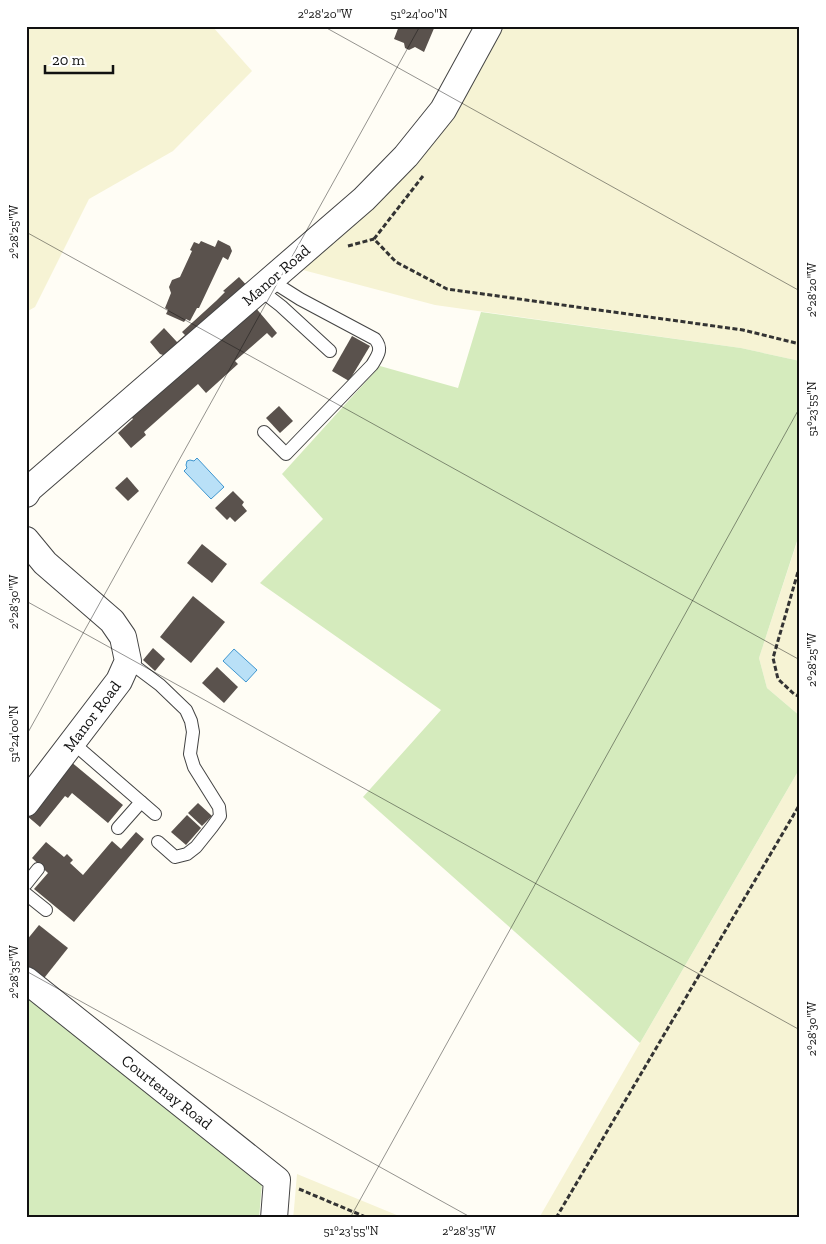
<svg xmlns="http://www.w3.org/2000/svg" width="826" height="1244" font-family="'Zilla Slab',serif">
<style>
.farmland{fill:#f6f3d4}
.green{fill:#d5ebbd}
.water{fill:#b9e0f7;stroke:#3f96cf}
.building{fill:#5a524d}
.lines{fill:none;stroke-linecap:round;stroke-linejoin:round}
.lane-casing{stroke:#444;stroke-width:14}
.street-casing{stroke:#444;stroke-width:28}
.path{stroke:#333;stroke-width:3;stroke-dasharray:5 2.5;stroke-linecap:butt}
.lane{stroke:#fff;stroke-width:12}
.street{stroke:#fff;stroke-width:26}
.ticks{fill:none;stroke:#111;stroke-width:1;stroke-opacity:0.45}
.labels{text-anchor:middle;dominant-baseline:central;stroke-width:5;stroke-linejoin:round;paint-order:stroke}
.street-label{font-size:16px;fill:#111;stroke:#fff}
.neatline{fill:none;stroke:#111;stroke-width:2}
.ticks-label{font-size:12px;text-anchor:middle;fill:#111}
</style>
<rect width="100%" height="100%" fill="#fffdf5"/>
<g class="farmland">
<polygon points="26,26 212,26 252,71 173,151 89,199 35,307 26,312"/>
<polygon points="502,26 800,26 800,361 741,348 435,305 303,270 315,258"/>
<polygon points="800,533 800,716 767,688 759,658"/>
<polygon points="800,768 800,1218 539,1218 640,1043"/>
<polygon points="297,1174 404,1218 293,1218 294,1209"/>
</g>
<g class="green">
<polygon points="481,312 741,348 800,361 800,532 759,658 767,688 800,716 800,768 640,1043 363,797 441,710 260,583 323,519 282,474 380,366 458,388"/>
<polygon points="26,994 262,1184 259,1218 26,1218"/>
</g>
<g class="water">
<polygon points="197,458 224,487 211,499 184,471 187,468 186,465 187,461 190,460 194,461"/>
<polygon points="234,649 257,670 246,682 223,661"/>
</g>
<g class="building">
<polygon points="399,26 435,26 424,52 415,47 409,50 405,48 404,43 394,39"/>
<polygon points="218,240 230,246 232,251 228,260 223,257 199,308 197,308 190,321 186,319 184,322 166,314 168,310 165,308 171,293 169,287 172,280 180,277 192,251 190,250 194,242 199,244 201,241 215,247"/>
<polygon points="239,277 250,289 172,358 160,354 150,342 164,328 177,342 185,335 182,332 216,301 225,292 223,291"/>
<polygon points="255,307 277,333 272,338 267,333 235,361 238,364 206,393 198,384 144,432 146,435 131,448 118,433 133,419 130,416"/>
<polygon points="352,336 370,346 349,381 332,371"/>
<polygon points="279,406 293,421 280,433 266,418"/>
<polygon points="127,477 139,491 128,501 115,488"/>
<polygon points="233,491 244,502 242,505 247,511 235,522 230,517 227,520 215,508"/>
<polygon points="202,544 227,564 212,583 187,563"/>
<polygon points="193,596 225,622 191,663 160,637"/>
<polygon points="153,648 165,659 155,671 143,660"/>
<polygon points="217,667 238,687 224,703 202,683"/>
<polygon points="70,761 123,805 108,823 72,793 68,798 65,796 40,827 26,815"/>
<polygon points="198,803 212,816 202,826 188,813"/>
<polygon points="187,815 201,828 186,845 171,832"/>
<polygon points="136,832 144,839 74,922 34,889 48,873 32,858 46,842 64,857 67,854 73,860 70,863 83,875 112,841 121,849"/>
<polygon points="39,925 68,948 41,982 26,970 26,941"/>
</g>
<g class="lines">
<g class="lane-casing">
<g id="lane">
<polyline points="259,289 281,306 330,351"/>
<path d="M264 432 286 454 372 365C378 355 383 349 375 339L300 299 270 280"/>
<polyline points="128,661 160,685 186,710 191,721 193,732 190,754 194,767 219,807 220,816 212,827 196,847 187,854 175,857 158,842"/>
<polyline points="73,743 155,814"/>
<polyline points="118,828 141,802"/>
<polyline points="26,884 38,869"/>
<polyline points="26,894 46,910"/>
</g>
</g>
<g class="street-casing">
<g id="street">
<polyline points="26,494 29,489 364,199 406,156 443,110 489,26"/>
<polyline points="26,540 45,563 112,621 123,637 128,661 119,681 26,803"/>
<polyline points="26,980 277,1180 274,1218"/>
</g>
</g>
<g class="path">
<polyline points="423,176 374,239 396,262 447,289 743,330 800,344"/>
<polyline points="348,246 374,239"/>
<polyline points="800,565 773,658 778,679 794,694 800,697"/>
<polyline points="299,1189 368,1218"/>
<polyline points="556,1218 800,804"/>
</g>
<use href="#lane" class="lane"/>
<use href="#street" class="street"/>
</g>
<path class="ticks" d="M323 26 800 291M26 232 800 660M26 601 800 1030M26 736 420 26M26 971 472 1218M350 1218 800 407"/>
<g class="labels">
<g class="street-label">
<text transform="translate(276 275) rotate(-41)">Manor Road</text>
<text transform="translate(92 716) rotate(-53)">Manor Road</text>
<text transform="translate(167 1092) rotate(38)">Courtenay Road</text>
</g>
</g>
<rect width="826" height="1244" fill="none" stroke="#ffffff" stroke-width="55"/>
<path d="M45 65v8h68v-8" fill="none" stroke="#111111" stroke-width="2.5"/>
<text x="52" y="65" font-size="15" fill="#111111" stroke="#ffffff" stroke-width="4" paint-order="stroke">20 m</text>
<rect x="28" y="28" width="770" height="1188" class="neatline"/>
<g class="ticks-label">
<text x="325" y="18">2°28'20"W</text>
<text x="419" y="18">51°24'00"N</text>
<text transform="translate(14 232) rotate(-90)" y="4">2°28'25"W</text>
<text transform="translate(812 290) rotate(-90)" y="4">2°28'20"W</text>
<text transform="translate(812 409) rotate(-90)" y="4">51°23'55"N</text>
<text transform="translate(14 602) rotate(-90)" y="4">2°28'30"W</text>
<text transform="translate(812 660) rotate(-90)" y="4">2°28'25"W</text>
<text transform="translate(14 734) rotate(-90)" y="4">51°24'00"N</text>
<text transform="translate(14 972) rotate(-90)" y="4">2°28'35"W</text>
<text transform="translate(812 1029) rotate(-90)" y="4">2°28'30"W</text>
<text x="351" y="1235">51°23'55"N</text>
<text x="469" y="1235">2°28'35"W</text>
</g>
</svg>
